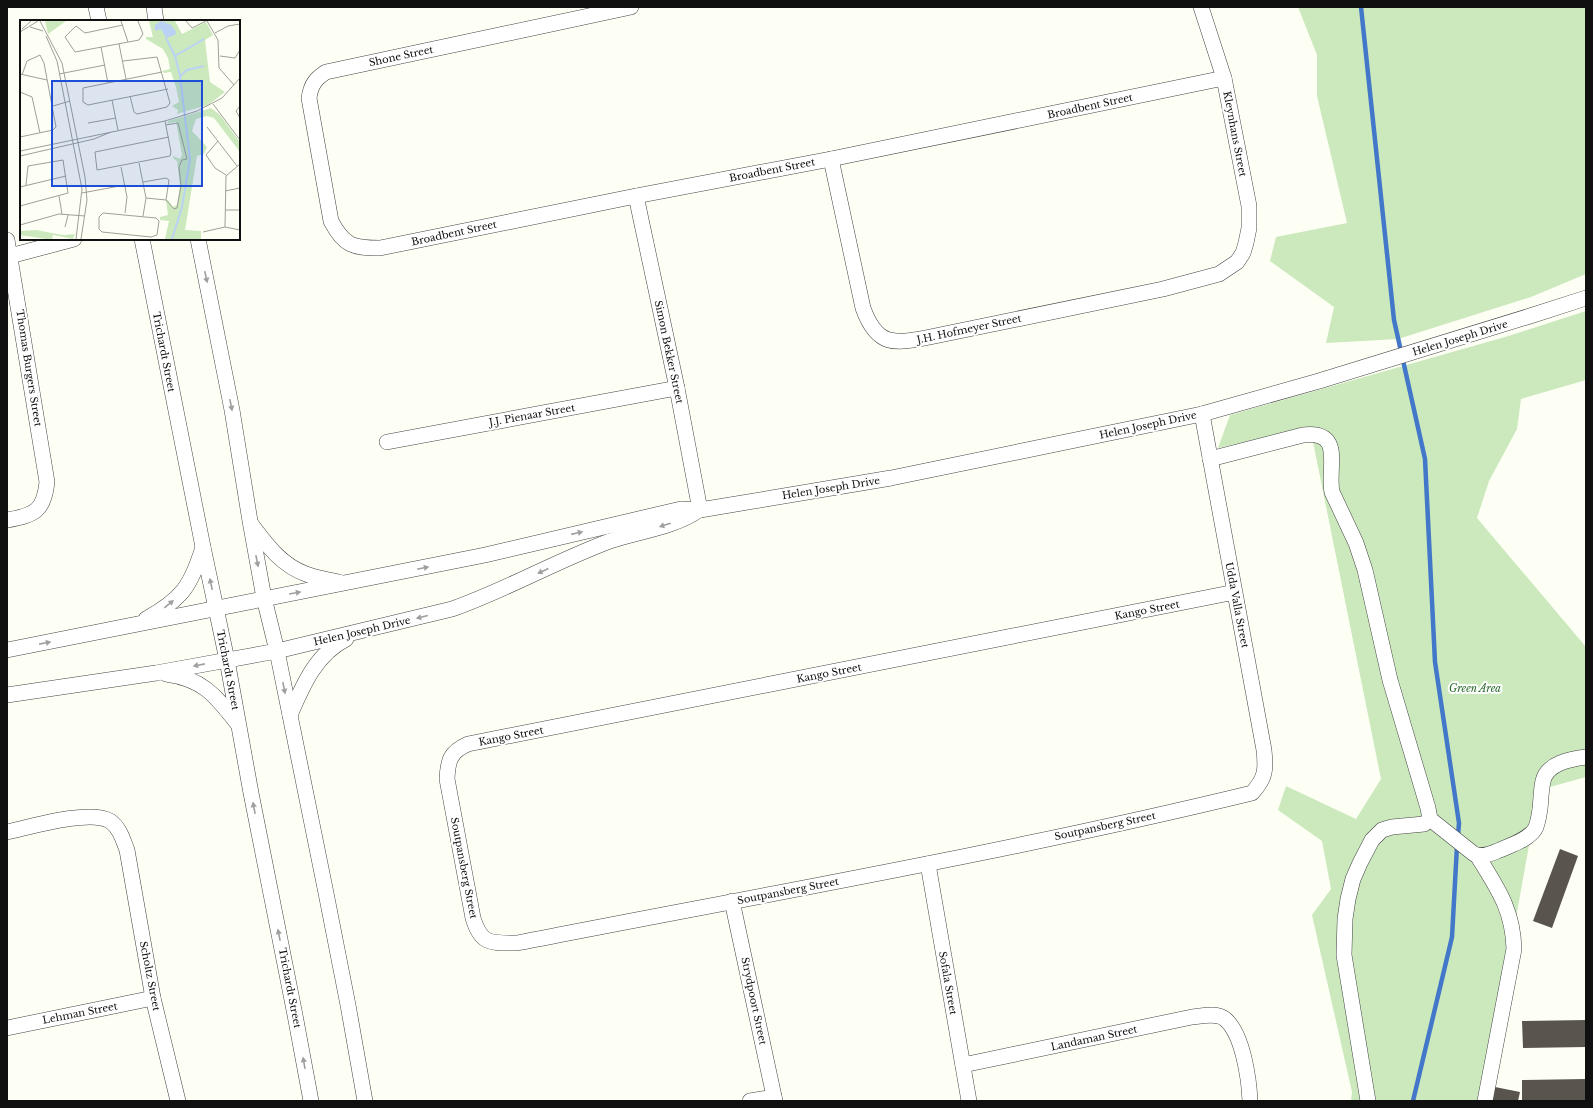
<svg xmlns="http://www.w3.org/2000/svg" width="1593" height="1108" font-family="'Libre Baskerville',serif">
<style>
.green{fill:#cbe9bd}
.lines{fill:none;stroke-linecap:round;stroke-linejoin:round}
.stream{stroke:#4377c9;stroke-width:4.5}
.building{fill:#59544d}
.minor-casing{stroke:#434343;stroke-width:16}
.minor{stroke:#fff;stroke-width:15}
.oneway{fill:#9f9f9f}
.labels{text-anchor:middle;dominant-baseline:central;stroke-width:4;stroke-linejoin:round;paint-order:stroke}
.street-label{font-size:10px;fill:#101010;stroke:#fff}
.park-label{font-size:10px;font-style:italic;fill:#216722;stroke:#fff}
.inset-river{fill:none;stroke:#bad2f4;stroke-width:2}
.inset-road{fill:none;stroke:#9f9f99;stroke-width:1}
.view{fill:#1d4ed8;fill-opacity:0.15;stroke:#1d4ed8;stroke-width:2}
.inset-edge{fill:none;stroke:#101010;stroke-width:2}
</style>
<rect width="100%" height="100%" fill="#fefff4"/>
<g class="green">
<polygon points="1298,7 1586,7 1586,274 1531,297 1398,339 1326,343 1334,307 1270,261 1276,237 1347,223 1317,96 1317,55"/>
<polygon points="1586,311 1586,380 1521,399 1517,429 1489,481 1477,518 1586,647 1586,777 1539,790 1483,1101 1351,1101 1352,1092 1312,915 1331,889 1322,841 1278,810 1286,786 1356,819 1381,779 1310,427 1218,448 1230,415 1505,337"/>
</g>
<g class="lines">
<g class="stream">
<polyline points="1361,7 1394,320 1425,459 1435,662 1459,823 1458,836"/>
<polyline points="1413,1101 1452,937 1457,846"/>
</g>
</g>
<g class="building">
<polygon points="1560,849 1578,856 1552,928 1533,921"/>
<polygon points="1586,1020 1586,1047 1523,1048 1522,1021"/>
<polygon points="1586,1079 1586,1101 1522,1101 1522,1080"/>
<polygon points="1495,1087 1520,1092 1518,1101 1492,1101"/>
</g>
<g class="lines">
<g class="minor-casing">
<g id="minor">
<polyline points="96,7 99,21"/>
<polyline points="154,7 156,21"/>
<path d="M631 7 326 72C315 79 311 85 309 98L331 221C344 246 353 248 380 248L636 196 831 159 1224 78"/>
<path d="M831 159 863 308C877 347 894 344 930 337L1163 289 1219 274 1237 262 1243 253 1246 243 1249 228V206L1224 78 1201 7"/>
<polyline points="636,196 677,388 700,510"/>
<polyline points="142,239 203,547 227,660 251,793 295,1015 311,1101"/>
<polyline points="198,239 232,410 250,521 264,598 277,651 326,893 348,1005 365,1101"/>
<path d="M7 240 47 482C44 511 35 515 7 520"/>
<polyline points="10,256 74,239"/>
<path d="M1202 414 1264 750C1266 769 1266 778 1252 793 1009 852 762 895 517 943 491 943 481 945 473 918L447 779C448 760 450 752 468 744L1235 592"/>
<polyline points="387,442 677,388"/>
<path d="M1210 459 1303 435C1345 430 1327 468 1332 492L1356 543 1365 570 1390 680 1428 808 1430 819 1424 824 1392 827 1382 830 1372 840 1360 863 1353 879 1348 899 1345 919 1344 955 1368 1101"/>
<path d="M251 524C267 545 281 565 306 574 316 578 328 580 339 582"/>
<path d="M146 619C182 599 191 586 203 547"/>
<polyline points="7,650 485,555 681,509 700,510 891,478 1202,414 1319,381 1530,316 1586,298"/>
<path d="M166 674C203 679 215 695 237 723"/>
<path d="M7 695 156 673 277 651 452 609C506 590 556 561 610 541 639 531 673 528 699 510"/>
<path d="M290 715C303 685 316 654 346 639"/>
<path d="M1430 819 1474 854C1483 858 1492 853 1500 850 1511 845 1528 840 1535 829 1538 824 1539 815 1540 809 1541 800 1541 790 1543 781 1547 763 1571 759 1586 757"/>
<path d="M7 832C30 827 90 809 110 821 120 828 123 840 127 850L153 998 178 1101"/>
<path d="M1477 855C1497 888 1513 909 1514 949L1485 1101"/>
<polyline points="928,864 969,1101"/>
<polyline points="732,901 775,1101"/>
<polyline points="7,1028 153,998"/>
<path d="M963 1065 1192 1017C1202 1016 1217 1012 1225 1019 1243 1034 1249 1079 1250 1101"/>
<polyline points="750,1101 774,1097"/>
</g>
</g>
<use href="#minor" class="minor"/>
</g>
<defs><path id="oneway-solid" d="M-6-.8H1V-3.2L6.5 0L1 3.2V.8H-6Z"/></defs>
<g class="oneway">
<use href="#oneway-solid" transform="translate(206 277) rotate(78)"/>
<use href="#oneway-solid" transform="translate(231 405) rotate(79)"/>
<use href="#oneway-solid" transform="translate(665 525) rotate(163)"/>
<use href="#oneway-solid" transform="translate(577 533) rotate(-13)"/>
<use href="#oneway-solid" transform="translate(257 561) rotate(79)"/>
<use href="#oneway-solid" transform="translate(423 568) rotate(-12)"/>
<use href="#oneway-solid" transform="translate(543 571) rotate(155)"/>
<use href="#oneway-solid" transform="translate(211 584) rotate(-102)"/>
<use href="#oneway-solid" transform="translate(295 593) rotate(-10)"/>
<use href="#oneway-solid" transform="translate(169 604) rotate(-39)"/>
<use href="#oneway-solid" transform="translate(422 617) rotate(166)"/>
<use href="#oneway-solid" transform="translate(45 643) rotate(-11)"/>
<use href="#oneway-solid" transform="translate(199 665) rotate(169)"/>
<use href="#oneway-solid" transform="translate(284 688) rotate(79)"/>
<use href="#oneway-solid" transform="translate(254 808) rotate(-101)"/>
<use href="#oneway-solid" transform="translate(279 935) rotate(-101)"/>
<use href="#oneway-solid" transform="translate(304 1063) rotate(-100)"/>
</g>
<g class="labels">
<g class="street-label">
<text transform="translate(401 56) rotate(-12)">Shone Street</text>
<text transform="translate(1090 106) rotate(-12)">Broadbent Street</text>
<text transform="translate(1235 134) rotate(79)">Kleynhans Street</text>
<text transform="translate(772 170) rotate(-11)">Broadbent Street</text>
<text transform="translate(454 233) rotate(-12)">Broadbent Street</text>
<text transform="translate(969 329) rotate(-12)">J.H. Hofmeyer Street</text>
<text transform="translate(1460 338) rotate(-17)">Helen Joseph Drive</text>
<text transform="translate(164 352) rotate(79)">Trichardt Street</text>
<text transform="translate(669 352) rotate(78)">Simon Bekker Street</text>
<text transform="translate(29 368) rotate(81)">Thomas Burgers Street</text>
<text transform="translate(532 415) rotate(-10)">J.J. Pienaar Street</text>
<text transform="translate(1148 425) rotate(-12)">Helen Joseph Drive</text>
<text transform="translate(831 488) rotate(-9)">Helen Joseph Drive</text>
<text transform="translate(1237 605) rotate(79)">Udda Valla Street</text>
<text transform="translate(1147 610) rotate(-11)">Kango Street</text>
<text transform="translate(362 631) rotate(-13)">Helen Joseph Drive</text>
<text transform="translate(228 670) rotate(79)">Trichardt Street</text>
<text transform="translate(829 673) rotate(-11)">Kango Street</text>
<text transform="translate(511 736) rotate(-11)">Kango Street</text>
<text transform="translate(1105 826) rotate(-12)">Soutpansberg Street</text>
<text transform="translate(464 868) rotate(79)">Soutpansberg Street</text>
<text transform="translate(788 891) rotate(-11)">Soutpansberg Street</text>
<text transform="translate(150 976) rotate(79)">Scholtz Street</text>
<text transform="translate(948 983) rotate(80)">Sofala Street</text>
<text transform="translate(290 988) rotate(79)">Trichardt Street</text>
<text transform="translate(754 1001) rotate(78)">Strydpoort Street</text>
<text transform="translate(80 1013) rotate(-11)">Lehman Street</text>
<text transform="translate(1094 1038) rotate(-12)">Landaman Street</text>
</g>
<g class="park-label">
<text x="1475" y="688">Green Area</text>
</g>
</g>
<g transform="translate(20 20)">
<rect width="220" height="220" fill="#fefff4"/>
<path d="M25 1H46L28 14ZM129 1H155L162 14 186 2 193 15 185 20 190 62 205 72 188 85 157 94 158 90 152 86 159 82 156 67 151 52 144 53 142 51 150 49 148 38 143 29 126 19V17H133ZM191 88 200 95 220 122V132L194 98 187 96 176 99 172 111 187 127 184 134 177 136 165 210 181 211V219H145L149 201 140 200V197L148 195 146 180H148L153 187 157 185 160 165 157 141 153 138V136L160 139 162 135 156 102 147 104 148 101ZM16 210 43 215 55 214 53 219 33 215 32 219H26L0 215V211Z" fill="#cbe9bd"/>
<path d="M141 1 151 5 156 12 155 15 146 18 141 9 135 11V5Z" fill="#bad2f4"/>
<path class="inset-river" d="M146 18 155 36 160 56 170 139 162 187 152 219M155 36 184 19M160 56 167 50 184 46"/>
<path class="inset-road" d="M20 1 42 43 65 157 67 180 61 219M101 1 108 22M166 1 172 8 186 1M187 1 198 20 199 48 214 65M103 5 65 13 56 6 45 17 55 32 119 20 123 14 118 1M10 7 23 11M2 9 11 1M0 12 18 1M195 13 208 6 220 4M26 16 37 41 62 169 56 219M99 24 106 59M81 27 88 63M200 36 215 38 220 30M103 41 137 37 150 83 147 87 117 94 114 92 110 76M142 52 63 68V82L68 85 148 69M0 54 27 60M39 54 85 45M0 72 12 77 20 113M92 80 98 110M193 84 220 120M33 86 50 81M220 86 216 91 220 98M145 101 151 132 150 136 77 150 75 132 149 117M68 103 96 98M146 105 158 103 167 139 162 140 159 147 161 166 157 188 154 189 146 180M187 107 217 146M0 117 33 110 36 107 24 43 20 35 7 41 2 55M198 121 186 135 195 148 206 155M0 131 145 101 177 91 202 78 220 58M0 136 74 119 91 112M119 143 126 178 123 196M101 147 107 177 105 193M123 162 146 158 149 160 146 180 126 178M0 167 46 156M205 171 220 168M62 173 105 165M39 176 42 194M0 186 48 173 43 140 8 146 6 165M205 190H220M83 193 136 198 139 201 137 215 131 217 82 212 79 209V197ZM0 205 39 194 65 196M45 207 48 195M205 207 206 156 220 144M183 212 205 207 220 210"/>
<path class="view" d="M32 61H182V166H32Z"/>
<rect width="220" height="220" class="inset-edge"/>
</g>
<rect width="1593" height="1108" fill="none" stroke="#101010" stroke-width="16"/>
</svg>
